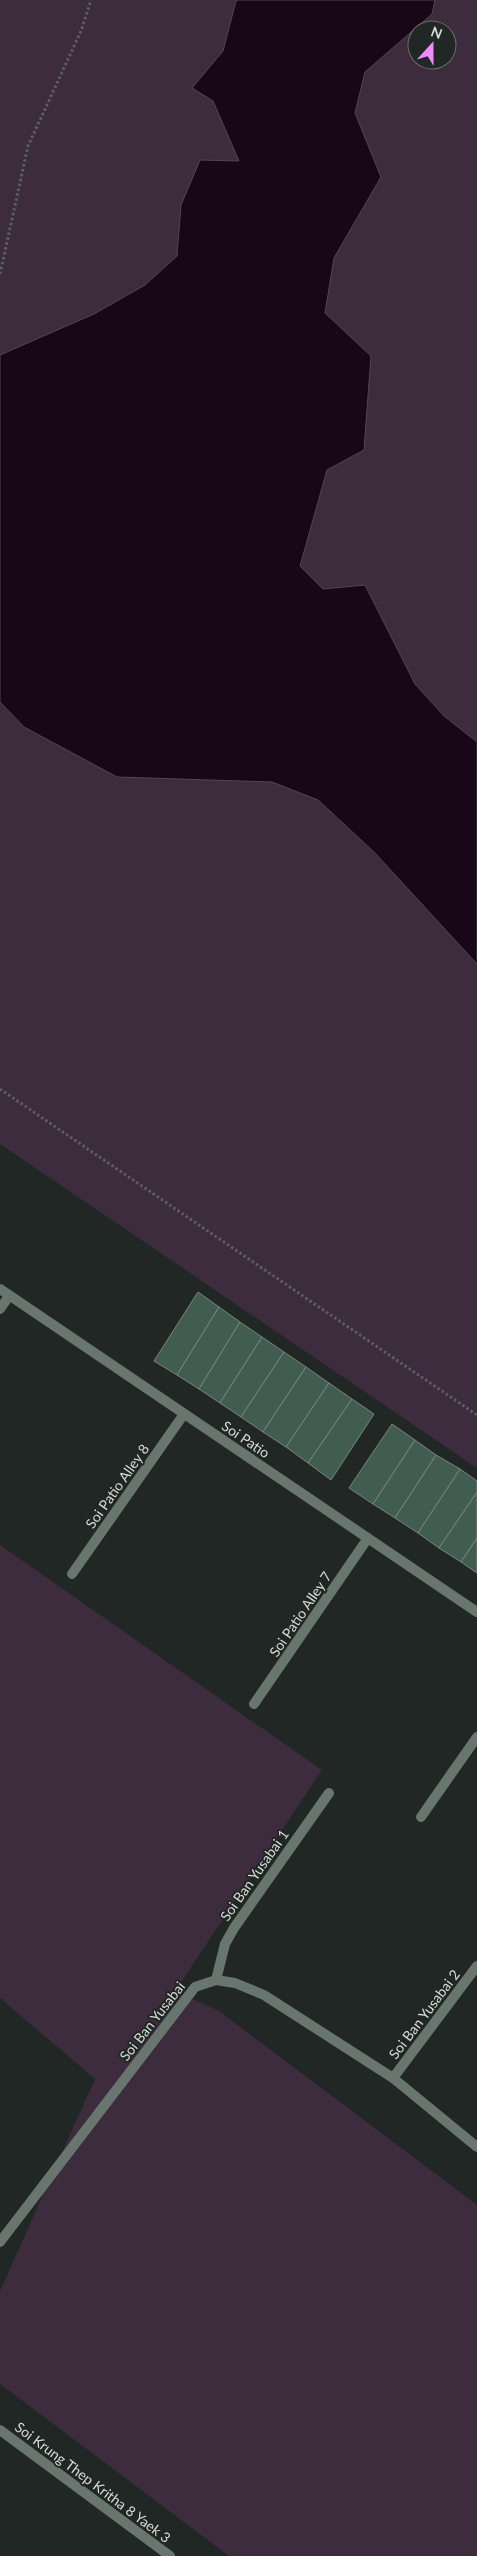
<svg xmlns="http://www.w3.org/2000/svg" width="477" height="2556" font-family="Lato,sans-serif">
<style>
.green{fill:#3c2c3e;fill-rule:evenodd}
.water{fill:#170719;stroke:#514753}
.building{fill:#405d4f;stroke:#7d8480}
.lines{fill:none;stroke-linecap:round;stroke-linejoin:round}
.path{stroke:#5a605d;stroke-width:3;stroke-dasharray:2.5 2.5;stroke-linecap:butt}
.street{stroke:#69766f;stroke-width:10}
.labels{text-anchor:middle;dominant-baseline:central;stroke-width:4;stroke-linejoin:round;paint-order:stroke}
.street-label{font-size:14px;fill:#d7dcd9;stroke:#212724}
</style>
<rect width="100%" height="100%" fill="#212724"/>
<g class="green">
<path d="M0 0H477V1468L0 1144ZM417 30H447V60H417Z"/>
<polygon points="0,1545 322,1770 175,1991 219,2011 477,2205 477,2556 229,2556 0,2384 0,2291 95,2079 0,1998"/>
</g>
<polygon class="water" points="238,0 435,0 432,14 365,72 355,113 381,177 334,258 325,313 371,356 364,450 327,470 300,566 323,589 365,585 415,684 444,716 477,742 477,964 374,852 318,800 272,782 117,777 24,727 0,702 0,355 94,314 145,285 177,256 181,205 200,160 239,161 213,101 192,88 223,51 236,1"/>
<g class="building">
<polygon points="198,1292 219,1307 177,1375 154,1361"/>
<polygon points="219,1307 240,1322 199,1389 177,1375"/>
<polygon points="240,1322 262,1337 220,1403 199,1389"/>
<polygon points="262,1337 284,1352 241,1417 220,1403"/>
<polygon points="284,1352 306,1367 263,1432 241,1417"/>
<polygon points="306,1367 329,1383 286,1447 263,1432"/>
<polygon points="329,1383 352,1399 308,1463 286,1447"/>
<polygon points="352,1399 374,1414 331,1480 308,1463"/>
<polygon points="392,1424 415,1440 373,1504 349,1488"/>
<polygon points="415,1440 436,1455 395,1518 373,1504"/>
<polygon points="436,1455 460,1469 418,1533 395,1518"/>
<polygon points="460,1469 477,1481 477,1492 439,1548 418,1533"/>
<polygon points="477,1492 477,1538 461,1562 439,1548"/>
<polygon points="477,1538 477,1573 461,1562"/>
</g>
<g class="lines">
<g class="path">
<polyline points="0,274 28,146 81,31 91,0"/>
<polyline points="0,1089 477,1415"/>
</g>
<g class="street">
<polyline points="0,1289 477,1612"/>
<polyline points="0,1309 9,1296"/>
<polyline points="72,1574 184,1414"/>
<polyline points="254,1704 368,1538"/>
<polyline points="421,1817 477,1737"/>
<polyline points="216,1980 225,1944 234,1928 329,1793"/>
<polyline points="393,2078 477,1966"/>
<polyline points="0,2242 195,1987 216,1980 235,1983 264,1995 393,2078 477,2147"/>
<polyline points="0,2430 170,2556"/>
</g>
</g>
<g class="labels">
<g class="street-label">
<text transform="translate(246 1439) rotate(34)">Soi Patio</text>
<text transform="translate(117 1486) rotate(-55)">Soi Patio Alley 8</text>
<text transform="translate(300 1614) rotate(-56)">Soi Patio Alley 7</text>
<text transform="translate(254 1875) rotate(-55)">Soi Ban Yusabai 1</text>
<text transform="translate(424 2014) rotate(-53)">Soi Ban Yusabai 2</text>
<text transform="translate(152 2021) rotate(-52)">Soi Ban Yusabai</text>
<text transform="translate(93 2482) rotate(37)">Soi Krung Thep Kritha 8 Yaek 3</text>
</g>
</g>
<g transform="translate(432 45) rotate(21)"><circle r="24" fill="#212724" stroke="#6a6f6c"/>
<path d="M0-4L9 19L0 12L-9 19Z" fill="#ec8cfa"/>
<text y="-8" font-size="14" font-weight="bold" text-anchor="middle" fill="#d7dcd9">N</text>
</g>
</svg>
